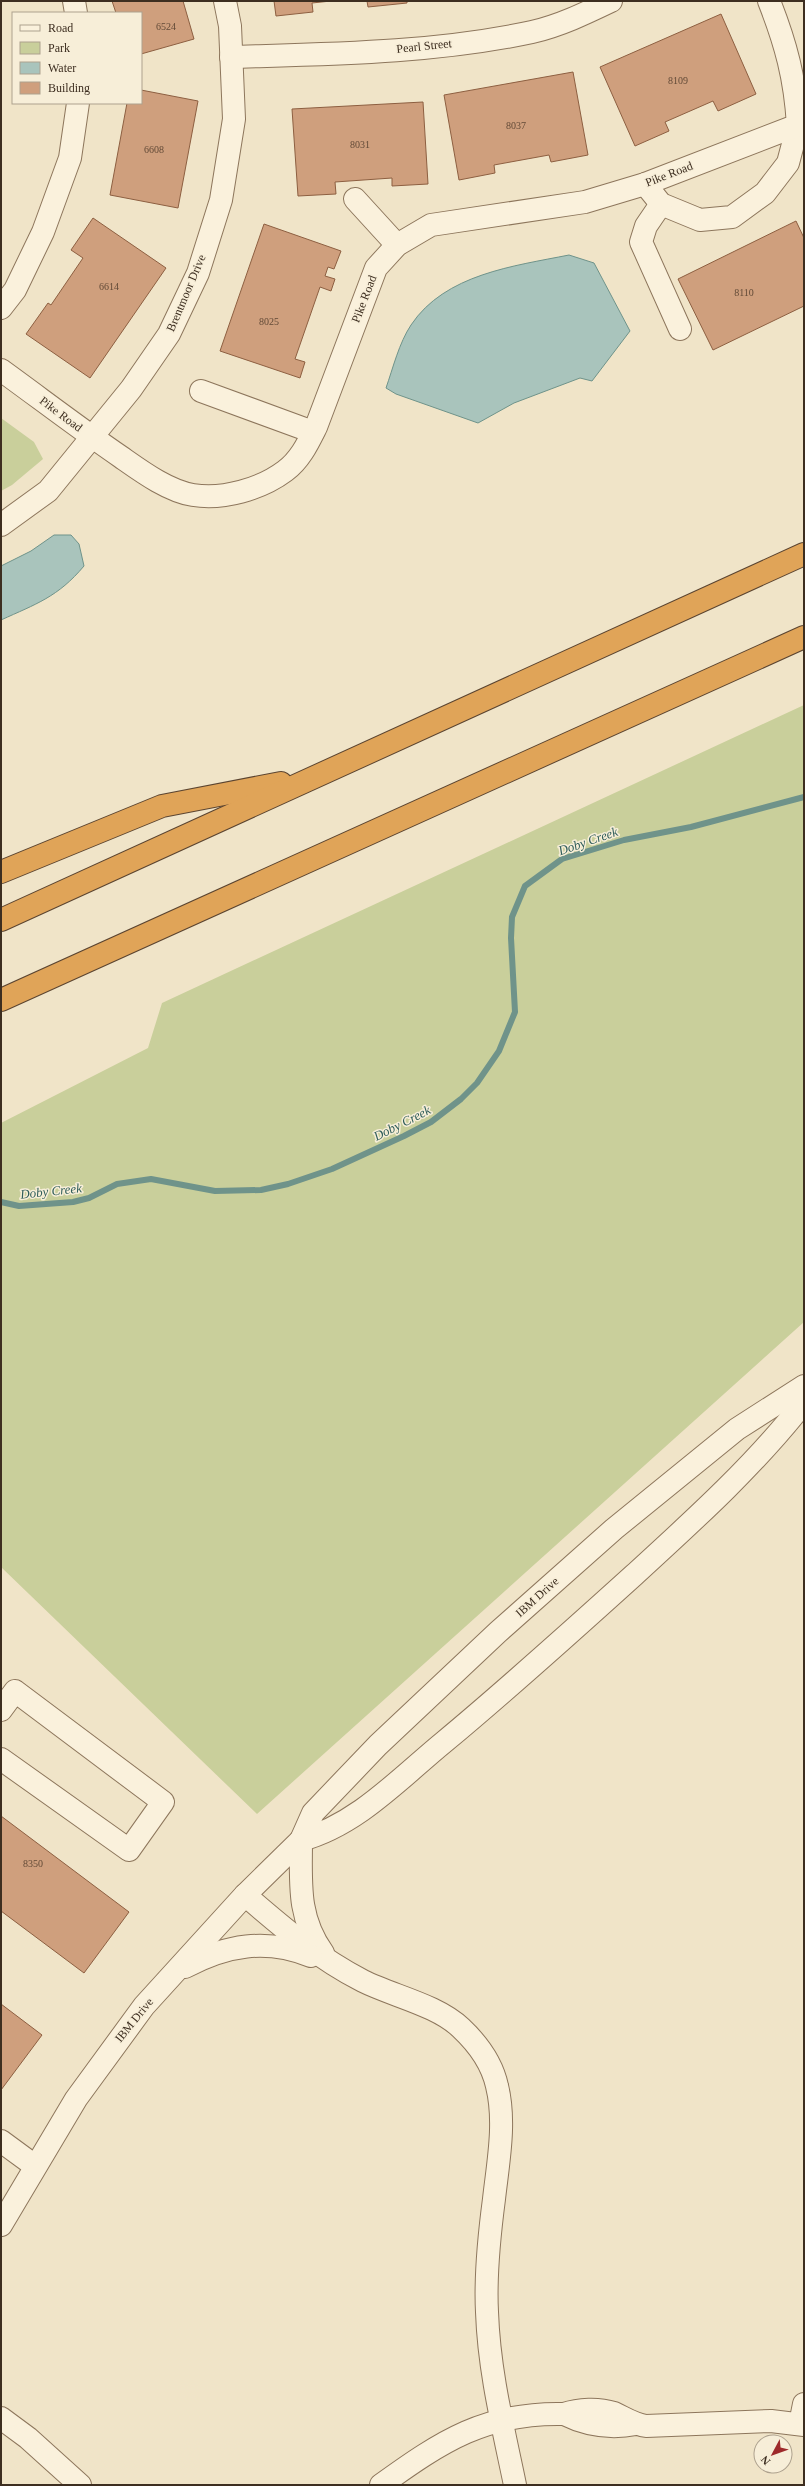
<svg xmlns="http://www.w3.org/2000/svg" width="805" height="2486" font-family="'Times New Roman',serif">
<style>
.green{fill:#c9cf9b}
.water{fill:#a9c4bc;stroke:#6f938a}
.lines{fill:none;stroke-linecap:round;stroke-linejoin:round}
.stream{stroke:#6f938a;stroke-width:6}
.building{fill:#cf9f7d;stroke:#8d5f41}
.minor-casing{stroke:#8d765c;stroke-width:24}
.highway-casing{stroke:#5b4430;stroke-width:24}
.minor{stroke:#faf1dc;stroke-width:22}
.highway{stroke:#e0a458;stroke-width:22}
.labels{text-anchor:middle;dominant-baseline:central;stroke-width:3;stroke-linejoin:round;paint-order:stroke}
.number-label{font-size:10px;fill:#624a37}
.street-label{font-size:12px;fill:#3d2e20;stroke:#f7eed8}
.water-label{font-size:13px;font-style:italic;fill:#2f5d5a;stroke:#f7eed8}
</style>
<rect width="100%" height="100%" fill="#f0e4c8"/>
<g class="green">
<polygon points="1,418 34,442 43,459 12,485 1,491"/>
<polygon points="804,705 804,1322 257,1814 1,1567 1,1123 148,1048 162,1003"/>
</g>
<g class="water">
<path d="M569 255 594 263 630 331 592 381 580 378 514 403 478 423 396 394 386 388C393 368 399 343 411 325 445 274 514 266 569 255Z"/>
<path d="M54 535H71L79 544 84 566C58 597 36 604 1 620V566L31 551Z"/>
</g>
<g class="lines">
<polyline class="stream" points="1,1202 19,1206 73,1202 89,1198 117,1184 151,1179 215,1191 261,1190 288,1184 332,1169 404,1136 431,1122 461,1099 477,1083 499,1051 515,1012 511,938 512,917 525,886 562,859 624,840 691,827 804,797"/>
</g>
<g class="building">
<polygon points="112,1 183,1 194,39 141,54 141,13 116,13"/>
<polygon points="274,1 331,1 312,3 313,12 276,16"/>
<polygon points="367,1 407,1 407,3 368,7"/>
<polygon points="721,14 756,94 718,111 713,101 665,122 669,131 635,146 600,67"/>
<polygon points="573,72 588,155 551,162 549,155 494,165 495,173 459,180 444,95"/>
<polygon points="141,90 198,101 178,208 110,195 127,103 141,103"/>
<polygon points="423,102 428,184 392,186 392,178 335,182 336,194 298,196 292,109"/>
<polygon points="93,218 166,268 90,378 26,334 48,303 51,305 83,258 71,250"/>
<polygon points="796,221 804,238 804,306 713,350 678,279"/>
<polygon points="264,224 341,251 334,269 328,267 325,276 335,279 331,291 320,287 295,359 305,362 300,378 220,351"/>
<polygon points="1,1816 129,1912 84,1973 1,1911"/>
<polygon points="1,2004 42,2035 1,2090"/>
</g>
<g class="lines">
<g class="minor-casing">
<g id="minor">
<polyline points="74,1 76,13"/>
<path d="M231 57C331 54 434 53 532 32 559 26 586 13 611 1"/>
<polyline points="645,184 661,204 700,220 732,217 765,193 788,163 798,125"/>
<polyline points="355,199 397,245"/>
<polyline points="661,204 646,226 641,242 680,329"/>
<polyline points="1,308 15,290 43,232 70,158 78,103"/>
<path d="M1 370C41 399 80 429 121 457 141 471 168 491 193 495 223 500 261 489 285 471 300 460 308 443 316 427L376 268 397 245 431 225 585 202 645 184 798 125C795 78 786 44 769 1"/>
<polyline points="201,391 313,432"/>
<polyline points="1,525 48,491 131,389 169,334 198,273 221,200 234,119 230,26 225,1"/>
<polyline points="1,1710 15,1691 163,1802 129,1850 1,1759"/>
<path d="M301 1840C357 1825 400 1778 444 1742 509 1688 571 1632 634 1575 693 1521 755 1465 804 1402"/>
<path d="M301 1840C301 1882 297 1917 323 1953"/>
<path d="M245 1895C282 1927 318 1958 363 1981 393 1996 437 2005 461 2028 478 2044 492 2063 497 2086 506 2122 498 2163 494 2199 489 2237 485 2274 487 2312 489 2371 503 2427 515 2485"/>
<path d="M185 1967C226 1945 266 1938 311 1956"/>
<polyline points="1,2141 35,2166"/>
<polyline points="1,2225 76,2099 144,2006 245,1895 301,1840 313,1813 378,1745 498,1632 614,1529 737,1429 804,1386"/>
<polyline points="1,2418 28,2438 80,2485"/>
<path d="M636 2424C610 2429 588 2426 564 2414 579 2409 598 2408 614 2413 625 2418 633 2424 646 2426L771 2421 804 2425"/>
<polyline points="800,2424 804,2404"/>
<path d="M381 2485C442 2441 486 2412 564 2414"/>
</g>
</g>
<g class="highway-casing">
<g id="highway">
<polyline points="1,872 162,806 281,783"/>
<polyline points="1,920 804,554"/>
<polyline points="1,1000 804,637"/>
</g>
</g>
<use href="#minor" class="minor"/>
<use href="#highway" class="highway"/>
</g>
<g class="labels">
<g class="number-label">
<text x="166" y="26">6524</text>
<text x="678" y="80">8109</text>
<text x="516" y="125">8037</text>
<text x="360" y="144">8031</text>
<text x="154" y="149">6608</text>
<text x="109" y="286">6614</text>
<text x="744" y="292">8110</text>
<text x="269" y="321">8025</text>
<text x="33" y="1863">8350</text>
</g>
<g class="street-label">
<text transform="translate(424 46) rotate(-6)">Pearl Street</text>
<text transform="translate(669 174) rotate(-21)">Pike Road</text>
<text transform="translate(186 293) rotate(-67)">Brentmoor Drive</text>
<text transform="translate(364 299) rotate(-69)">Pike Road</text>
<text transform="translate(61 414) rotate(37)">Pike Road</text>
<text transform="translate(537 1597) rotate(-42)">IBM Drive</text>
<text transform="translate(134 2020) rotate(-51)">IBM Drive</text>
</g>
<g class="water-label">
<text transform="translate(588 841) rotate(-19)">Doby Creek</text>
<text transform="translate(402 1123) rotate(-27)">Doby Creek</text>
<text transform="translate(51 1191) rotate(-6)">Doby Creek</text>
</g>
</g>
<rect width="805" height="2486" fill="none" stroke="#3d2e20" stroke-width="4"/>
<rect x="12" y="12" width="130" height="92" fill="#f7eed8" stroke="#ada18e"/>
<rect x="20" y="25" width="20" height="6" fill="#faf1dc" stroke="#ada18e"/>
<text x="48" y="32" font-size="12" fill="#3d2e20">Road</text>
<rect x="20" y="42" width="20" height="12" fill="#c9cf9b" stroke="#ada18e"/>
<text x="48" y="52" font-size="12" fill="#3d2e20">Park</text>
<rect x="20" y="62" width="20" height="12" fill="#a9c4bc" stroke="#ada18e"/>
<text x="48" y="72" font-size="12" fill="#3d2e20">Water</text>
<rect x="20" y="82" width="20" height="12" fill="#cf9f7d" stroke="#ada18e"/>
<text x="48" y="92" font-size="12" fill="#3d2e20">Building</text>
<g transform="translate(773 2454) rotate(229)"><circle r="19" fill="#f7eed8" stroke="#ada18e"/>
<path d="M0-3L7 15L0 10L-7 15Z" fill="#9e2a2b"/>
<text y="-6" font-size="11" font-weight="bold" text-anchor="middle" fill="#3d2e20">N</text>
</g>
</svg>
